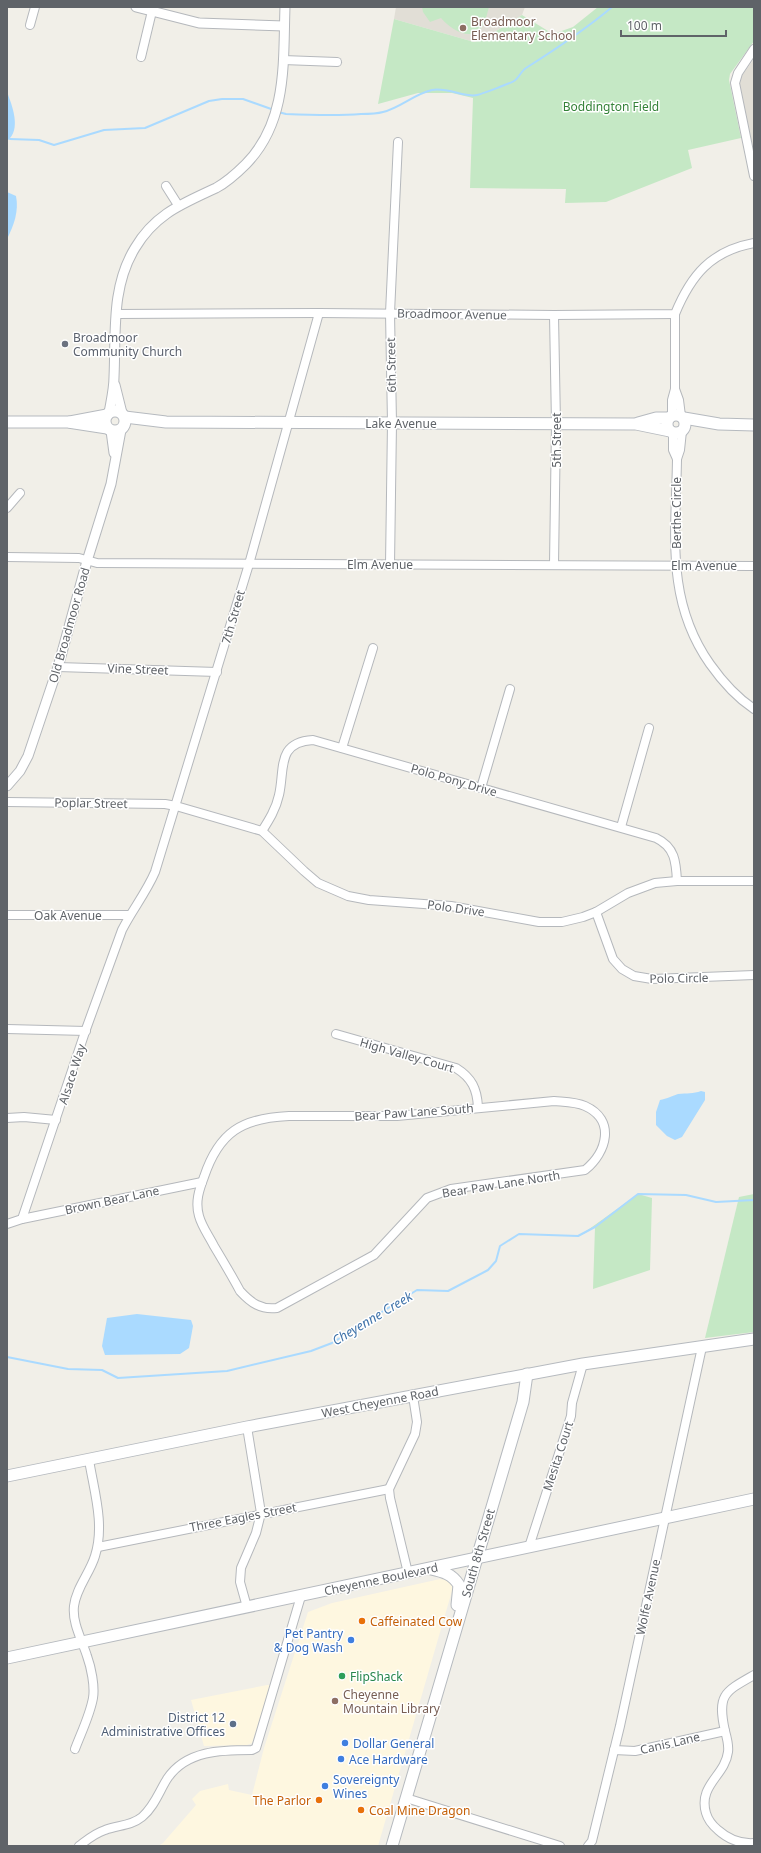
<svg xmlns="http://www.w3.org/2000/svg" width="761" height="1853" font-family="'Noto Sans',sans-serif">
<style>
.commercial{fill:#fef7e0}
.education{fill:#e1ded6}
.green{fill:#c5e8c5}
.water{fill:#aadaff}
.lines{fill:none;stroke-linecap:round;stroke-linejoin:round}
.stream{stroke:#aadaff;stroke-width:2}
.minor-casing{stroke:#b5b8bc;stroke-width:10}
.tertiary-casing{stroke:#b5b8bc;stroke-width:11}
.secondary-casing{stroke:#b6babf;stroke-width:13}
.minor{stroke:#fff;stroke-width:8}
.tertiary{stroke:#fff;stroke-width:9}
.secondary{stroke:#fff;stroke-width:11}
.education-dot{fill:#8d6e63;stroke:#fff;stroke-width:1.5}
.worship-dot{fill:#6b7280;stroke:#fff;stroke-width:1.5}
.food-dot{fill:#e8710a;stroke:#fff;stroke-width:1.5}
.shop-dot{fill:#3f7fe0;stroke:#fff;stroke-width:1.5}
.leisure-dot{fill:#2e9e5b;stroke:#fff;stroke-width:1.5}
.service-dot{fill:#5c6f8a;stroke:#fff;stroke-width:1.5}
.labels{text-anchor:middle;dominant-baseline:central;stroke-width:3;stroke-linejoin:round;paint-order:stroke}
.education-label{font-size:12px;fill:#785e54;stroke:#fff;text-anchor:start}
.park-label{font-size:12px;fill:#348238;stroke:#fff}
.street-label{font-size:12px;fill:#5f6368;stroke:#fff}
.worship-label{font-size:12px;fill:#5b616d;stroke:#fff;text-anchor:start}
.food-label{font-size:12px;fill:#c56008;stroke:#fff;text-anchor:start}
.shop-label{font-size:12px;fill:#366cbe;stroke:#fff;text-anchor:start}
.leisure-label{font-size:12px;fill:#27864d;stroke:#fff;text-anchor:start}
.service-label{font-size:12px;fill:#4e5e75;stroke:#fff;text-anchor:end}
.water-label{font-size:13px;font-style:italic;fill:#4174aa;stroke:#fff}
</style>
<rect width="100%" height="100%" fill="#f1efe8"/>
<g class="commercial">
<polygon points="440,1579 446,1580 450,1583 452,1586 452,1591 378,1846 158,1846 163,1843 196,1805 192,1799 200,1791 228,1784 229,1790 252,1795 264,1748 308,1612 332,1603"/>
<polygon points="267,1685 270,1685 252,1743 247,1745 204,1746 191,1700"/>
</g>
<g class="education">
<polygon points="396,7 525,7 522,15 488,36 474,42 394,19"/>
<polygon points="754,59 754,156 738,81"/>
</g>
<g class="green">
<path d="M422 7H489C487 13 486 20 483 25 473 44 450 29 441 18L430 22 423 12Z"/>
<polygon points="598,7 754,7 754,41 730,74 729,80 741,138 688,150 692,168 606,202 565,203 566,189 470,188 473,98 452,93 418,93 378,104 394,19 474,42 488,36 522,15 553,34 573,27"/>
<polygon points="638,1194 652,1198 650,1270 593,1289 595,1227 578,1237"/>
<polygon points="754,1194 754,1332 705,1338 739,1197"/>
</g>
<g class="water">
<path d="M7 92C12 105 22 130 7 141Z"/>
<path d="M7 192 16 196C19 211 14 225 7 239Z"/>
<path d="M701 1091 705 1092V1100L682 1137 675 1140 667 1136 656 1125V1112L660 1100C666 1099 675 1095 678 1094 687 1093 693 1094 701 1091Z"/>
<polygon points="137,1314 191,1320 193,1326 189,1348 180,1354 105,1355 102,1346 107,1318"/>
</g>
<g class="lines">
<g class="stream">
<path d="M278 112 286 114C311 115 336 116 361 114 368 114 376 114 383 112 400 108 414 94 432 90 447 87 466 98 477 95 482 94 511 83 514 81 519 78 521 71 526 68 556 49 585 30 612 7"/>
<polyline points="10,139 39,140 54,145 104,130 145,128 209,101 222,99 243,99 274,110"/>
<polyline points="7,1357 68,1369 102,1370 118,1378 227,1371 311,1351 332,1343 417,1290 448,1291 488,1270 496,1261 500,1246 519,1234 578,1236 595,1227 638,1194 686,1195 716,1202 754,1200"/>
</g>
<g class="minor-casing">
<g id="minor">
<polyline points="30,25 35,7"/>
<polyline points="754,49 738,73 735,83 754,176"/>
<polyline points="141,57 153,7"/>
<polyline points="283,60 337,62"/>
<polyline points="166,186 178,205"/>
<path d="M116 314 319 313 554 315 675 314C691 275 711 251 754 243"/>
<polyline points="554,315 556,424 554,565"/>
<polyline points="675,389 679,400 681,416"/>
<polyline points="672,415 672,400 675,389 675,314"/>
<path d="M673 432V450L677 459C676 533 665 600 710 664 722 681 736 697 754 709"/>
<polyline points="677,459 680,450 682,431"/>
<polyline points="7,508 20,493"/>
<polyline points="7,557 79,558 97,563 754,566"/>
<polyline points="390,565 392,423 390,313 398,142"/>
<polyline points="58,667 217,672"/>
<polyline points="342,748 373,648"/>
<polyline points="481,788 510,689"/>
<polyline points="7,802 165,804 176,806 262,831 304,871 318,883 348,896 369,900 451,906 539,922 562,922 583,917 596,912 628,893 655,883 677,881 754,881"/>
<polyline points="621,827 649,728"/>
<path d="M262 831C269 820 276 809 279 795 285 770 276 742 313 740L656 838C675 847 676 862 677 881"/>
<polyline points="596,912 613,959 622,969 634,976 652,979 754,975"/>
<polyline points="7,915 129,915"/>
<polyline points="7,1029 86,1031"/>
<path d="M336 1034 456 1068C472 1078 477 1089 478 1107"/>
<path d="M554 1101C564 1102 576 1102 585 1106 616 1120 607 1152 585 1170L451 1189 427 1198 374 1255 277 1308C261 1310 251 1303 240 1291 232 1276 223 1261 214 1246 209 1236 202 1227 199 1216 195 1202 199 1190 204 1177 219 1132 242 1118 289 1116H397Z"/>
<polyline points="7,1118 24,1117 56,1120"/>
<polyline points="22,1219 202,1182"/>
<path d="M7 1224 22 1219 85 1032 122 930C132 910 146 893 155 872L249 564 319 313"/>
<polyline points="247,1427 261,1513 256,1533 241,1568 240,1582 247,1607"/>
<polyline points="98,1547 389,1489"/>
<polyline points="529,1547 571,1416 572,1403 583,1364"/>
<polyline points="408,1573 390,1498 389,1489 415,1434 417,1422 413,1396"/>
<path d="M754 1675C724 1692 717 1695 725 1731 727 1738 729 1745 728 1752 725 1776 698 1785 706 1813 708 1820 712 1825 718 1830 728 1839 740 1844 754 1843"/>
<path d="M75 1749C81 1733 90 1715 93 1698 95 1686 91 1667 87 1656 82 1640 72 1623 74 1606 76 1588 90 1573 95 1556 105 1525 94 1491 89 1460"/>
<polyline points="614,1750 635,1751 725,1731"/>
<polyline points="406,1798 560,1846"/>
<path d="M79 1846C87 1840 95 1833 105 1830 118 1825 131 1826 142 1817 154 1807 159 1792 167 1779 186 1750 222 1750 252 1750L256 1748 301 1596"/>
<polyline points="588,1846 592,1841 620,1726 702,1347"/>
</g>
</g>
<g class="tertiary-casing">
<g id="tertiary">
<polyline points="136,7 199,23 284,26"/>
<polyline points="115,385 122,413"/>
<path d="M109 413C111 401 114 389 114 377 116 333 111 287 135 248 155 214 182 204 216 188 227 182 237 173 246 164 288 121 283 62 285 7"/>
<polyline points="111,431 114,453"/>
<polyline points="7,786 20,771 28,756 58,667 87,561 111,484 121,430"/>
</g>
</g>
<g class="secondary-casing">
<g id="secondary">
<circle cx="115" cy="421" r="10"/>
<circle cx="676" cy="424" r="9"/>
<polyline points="125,417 166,422 636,424 670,431"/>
<polyline points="684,418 719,424 754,425"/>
<polyline points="7,422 68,422 107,428"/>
<polyline points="70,422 107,415"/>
<polyline points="638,423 656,418 669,418"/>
<polyline points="7,1476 247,1427 583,1364 754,1339"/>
<path d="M431 1569C444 1572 452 1574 459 1585L457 1605"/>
<polyline points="7,1658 754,1499"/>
<polyline points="392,1846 523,1402 527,1374"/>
</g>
</g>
<use href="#minor" class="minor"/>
<use href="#tertiary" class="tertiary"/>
<use href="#secondary" class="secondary"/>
</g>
<g class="education-dot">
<circle cx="463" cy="28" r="4"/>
<circle cx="335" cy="1701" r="4"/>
</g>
<circle class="worship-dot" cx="65" cy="344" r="4"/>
<g class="food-dot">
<circle cx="362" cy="1621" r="4"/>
<circle cx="319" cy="1800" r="4"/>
<circle cx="361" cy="1810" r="4"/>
</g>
<g class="shop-dot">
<circle cx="351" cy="1640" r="4"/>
<circle cx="345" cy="1743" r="4"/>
<circle cx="341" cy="1759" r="4"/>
<circle cx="325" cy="1786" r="4"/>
</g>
<circle class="leisure-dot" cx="342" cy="1676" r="4"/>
<circle class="service-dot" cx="233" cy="1724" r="4"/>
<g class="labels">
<g class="education-label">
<text x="471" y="21">Broadmoor<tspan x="471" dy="14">Elementary School</tspan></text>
<text x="343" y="1694">Cheyenne<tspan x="343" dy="14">Mountain Library</tspan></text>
</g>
<g class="park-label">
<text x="611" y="106">Boddington Field</text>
</g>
<g class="street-label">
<text transform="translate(452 314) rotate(1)">Broadmoor Avenue</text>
<text transform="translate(391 365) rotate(-91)">6th Street</text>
<text x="401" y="423">Lake Avenue</text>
<text transform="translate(556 440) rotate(-90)">5th Street</text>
<text transform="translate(676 513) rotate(-90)">Berthe Circle</text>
<text x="380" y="564">Elm Avenue</text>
<text x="704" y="565">Elm Avenue</text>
<text transform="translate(233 617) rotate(-74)">7th Street</text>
<text transform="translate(69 625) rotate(-74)">Old Broadmoor Road</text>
<text transform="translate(138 669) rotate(2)">Vine Street</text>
<text transform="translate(454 780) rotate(16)">Polo Pony Drive</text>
<text transform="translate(91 803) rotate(1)">Poplar Street</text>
<text transform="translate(456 908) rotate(8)">Polo Drive</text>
<text x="68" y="915">Oak Avenue</text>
<text transform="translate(679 978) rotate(-1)">Polo Circle</text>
<text transform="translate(407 1055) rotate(16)">High Valley Court</text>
<text transform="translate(72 1074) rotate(-72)">Alsace Way</text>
<text transform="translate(414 1112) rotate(-4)">Bear Paw Lane South</text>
<text transform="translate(501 1184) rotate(-9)">Bear Paw Lane North</text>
<text transform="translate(112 1200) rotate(-12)">Brown Bear Lane</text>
<text transform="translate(380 1402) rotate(-11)">West Cheyenne Road</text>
<text transform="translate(558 1456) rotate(-72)">Mesita Court</text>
<text transform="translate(243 1517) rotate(-11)">Three Eagles Street</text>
<text transform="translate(478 1553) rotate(-74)">South 8th Street</text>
<text transform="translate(381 1579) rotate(-12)">Cheyenne Boulevard</text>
<text transform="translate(648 1597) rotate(-78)">Wolfe Avenue</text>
<text transform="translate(670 1743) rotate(-13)">Canis Lane</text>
</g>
<g class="worship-label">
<text x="73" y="337">Broadmoor<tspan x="73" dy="14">Community Church</tspan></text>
</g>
<g class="food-label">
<text x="370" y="1621">Caffeinated Cow</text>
<text x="311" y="1800" text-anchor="end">The Parlor</text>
<text x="369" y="1810">Coal Mine Dragon</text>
</g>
<g class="shop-label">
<text x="343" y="1633" text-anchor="end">Pet Pantry<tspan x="343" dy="14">&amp; Dog Wash</tspan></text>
<text x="353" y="1743">Dollar General</text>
<text x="349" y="1759">Ace Hardware</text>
<text x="333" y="1779">Sovereignty<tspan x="333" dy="14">Wines</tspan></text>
</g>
<g class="leisure-label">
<text x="350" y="1676">FlipShack</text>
</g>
<g class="service-label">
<text x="225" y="1717">District 12<tspan x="225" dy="14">Administrative Offices</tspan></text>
</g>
<g class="water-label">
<text transform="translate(372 1318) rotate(-31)">Cheyenne Creek</text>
</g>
</g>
<rect width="761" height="1853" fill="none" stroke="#5f6368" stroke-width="16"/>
<path d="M621 30v6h105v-6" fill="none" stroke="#5f6368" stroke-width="2"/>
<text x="627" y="30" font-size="12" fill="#5f6368" stroke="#ffffff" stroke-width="3" paint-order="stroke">100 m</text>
</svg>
